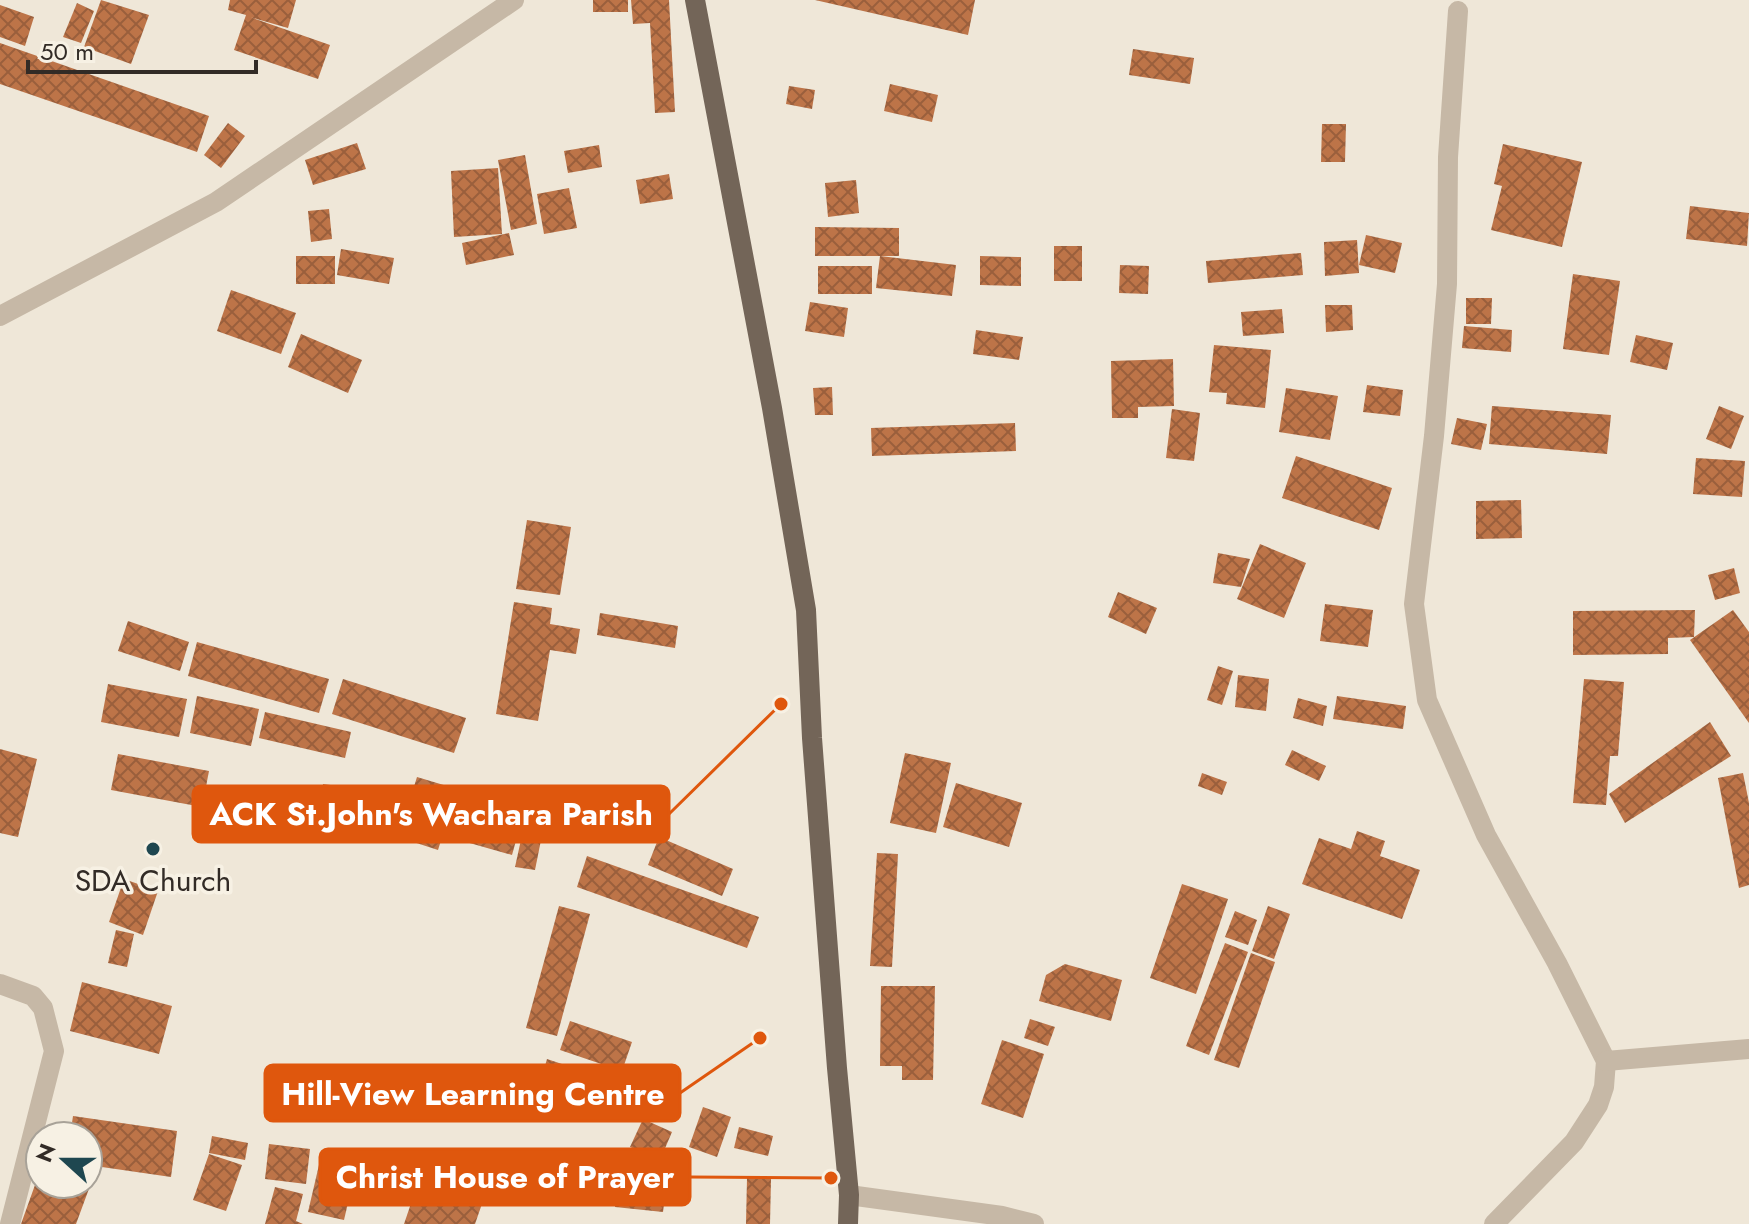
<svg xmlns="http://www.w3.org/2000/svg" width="1749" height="1224" font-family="Jost,sans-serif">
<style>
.building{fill:url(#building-cross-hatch)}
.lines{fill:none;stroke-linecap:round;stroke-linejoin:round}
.minor{stroke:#c6b8a6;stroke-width:20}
.major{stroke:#736558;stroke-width:20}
.poi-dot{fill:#1f4750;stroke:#f7f1e4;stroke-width:3}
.labels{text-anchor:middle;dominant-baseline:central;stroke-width:7;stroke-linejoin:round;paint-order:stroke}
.poi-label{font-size:30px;fill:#322b26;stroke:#f7f1e4}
.leader{fill:none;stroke:#df570d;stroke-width:3}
.callout-dot{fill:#df570d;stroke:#f7f1e4;stroke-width:3}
.callout{fill:#df570d;stroke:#df570d;stroke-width:3}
.callout-label{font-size:32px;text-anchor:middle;font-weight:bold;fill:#fff}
</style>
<defs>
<pattern id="building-cross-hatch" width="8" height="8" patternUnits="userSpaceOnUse" patternTransform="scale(2)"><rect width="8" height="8" fill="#bd7448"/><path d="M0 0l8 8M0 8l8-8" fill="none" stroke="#9a5f3c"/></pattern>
</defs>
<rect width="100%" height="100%" fill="#efe7d8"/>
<g class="building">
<polygon points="101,0 149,15 131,64 84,47"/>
<polygon points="230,0 296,0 288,28 250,17 330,45 318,79 234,50 246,15 228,10"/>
<rect x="593" y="0" width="35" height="12"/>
<polygon points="631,0 669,0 675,112 655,113 650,23 633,24"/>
<polygon points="815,0 975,0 968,35"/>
<polygon points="77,3 94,11 81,43 63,37"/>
<polygon points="0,5 34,17 25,46 0,37"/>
<polygon points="0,43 209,116 197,152 0,84"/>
<polygon points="1133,49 1194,58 1190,84 1129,75"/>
<polygon points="890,84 938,95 932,122 884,111"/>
<polygon points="789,86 815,90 812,109 786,104"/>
<polygon points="228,123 245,136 221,168 204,155"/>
<polygon points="1322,124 1346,124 1345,162 1321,162"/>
<polygon points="357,143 366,169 313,185 305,160"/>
<polygon points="1503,144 1582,162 1562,247 1491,230 1502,186 1494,184"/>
<polygon points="599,145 602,167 568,173 564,151"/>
<polygon points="525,155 537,224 511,230 498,160"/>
<polygon points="498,168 502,234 454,237 451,171"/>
<polygon points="669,174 673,199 640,204 636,180"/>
<polygon points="856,180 859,213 828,217 825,183"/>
<polygon points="569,188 577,228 544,234 537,194"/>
<polygon points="1690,206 1749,213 1747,246 1686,239"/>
<polygon points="329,209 332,239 311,242 308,211"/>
<polygon points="815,227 899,228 899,256 815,256"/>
<polygon points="509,233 514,255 466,265 462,243"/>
<polygon points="1366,235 1402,243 1395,273 1359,265"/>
<polygon points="1357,240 1359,273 1325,276 1324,242"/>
<rect x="1054" y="246" width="28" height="35"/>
<polygon points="341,249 394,258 389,284 337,275"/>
<polygon points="1301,253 1303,275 1208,283 1206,261"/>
<rect x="296" y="256" width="39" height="28"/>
<polygon points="880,256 956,265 952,296 876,288"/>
<polygon points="980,256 1021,257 1021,286 980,285"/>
<polygon points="1120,265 1149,266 1148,294 1119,293"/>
<rect x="818" y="266" width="54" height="28"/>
<polygon points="1573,274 1620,281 1609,355 1563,349"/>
<polygon points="231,290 296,313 281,354 217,331"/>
<polygon points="1466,298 1492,298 1491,324 1466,324"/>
<polygon points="810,302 848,308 844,337 805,331"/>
<polygon points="1325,305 1352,305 1353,330 1326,332"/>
<polygon points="1282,309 1284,333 1243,336 1241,312"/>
<polygon points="1464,326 1512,330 1511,352 1462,348"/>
<polygon points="976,330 1023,337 1019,360 973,354"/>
<polygon points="301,334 362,360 348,393 288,367"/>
<polygon points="1636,335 1673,343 1667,370 1630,362"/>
<polygon points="1214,345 1271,350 1265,408 1226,404 1227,393 1209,392"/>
<polygon points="1173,359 1174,406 1138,407 1138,418 1112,418 1111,361"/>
<polygon points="1367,385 1403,390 1400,416 1363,412"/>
<polygon points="832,387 833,415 815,415 813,388"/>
<polygon points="1286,388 1338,396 1330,440 1279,432"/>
<polygon points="1492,406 1611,415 1607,454 1489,444"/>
<polygon points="1719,406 1744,416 1731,449 1706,439"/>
<polygon points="1172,409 1200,413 1194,461 1166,458"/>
<polygon points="1457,418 1487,424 1481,450 1451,444"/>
<polygon points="1015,423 1016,451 872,456 871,428"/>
<polygon points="1296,456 1392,488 1379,530 1282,498"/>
<polygon points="1696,458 1745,461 1742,497 1693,494"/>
<polygon points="1521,500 1522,538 1476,539 1476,501"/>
<polygon points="527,520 571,527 560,595 516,589"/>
<polygon points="1260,544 1306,563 1284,618 1237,599"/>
<polygon points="1218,553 1250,559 1241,587 1213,583"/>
<polygon points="1734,568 1740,593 1715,600 1708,575"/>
<polygon points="1118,592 1157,608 1146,634 1108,617"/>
<polygon points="514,602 552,608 550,624 580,629 576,654 550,650 538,721 496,714"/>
<polygon points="1325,604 1373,610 1368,647 1320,641"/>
<polygon points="1695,610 1694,637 1668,638 1668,654 1573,655 1573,611"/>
<polygon points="1733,610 1749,632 1749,723 1690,640"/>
<polygon points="600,613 678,626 675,648 597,635"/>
<polygon points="128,621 189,642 180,671 118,651"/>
<polygon points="197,642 329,679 319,713 188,676"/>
<polygon points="1218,666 1233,671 1222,705 1207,700"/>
<polygon points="1238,675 1269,679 1266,711 1235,707"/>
<polygon points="343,679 466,718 454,753 332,714"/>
<polygon points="1584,679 1624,682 1618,756 1610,756 1606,805 1573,803"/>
<polygon points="108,684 187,699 179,737 101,722"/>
<polygon points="197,696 259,709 251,746 190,733"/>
<polygon points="1337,696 1406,706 1403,729 1333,719"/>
<polygon points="1298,698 1327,706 1323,726 1293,718"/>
<polygon points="265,712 351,732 345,758 259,738"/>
<polygon points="1710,722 1731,756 1625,823 1609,794"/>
<polygon points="0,749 37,759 18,837 0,833"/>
<polygon points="1292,750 1326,766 1319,781 1285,765"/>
<polygon points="905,753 951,763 936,833 890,823"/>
<polygon points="118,754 209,771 202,807 111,790"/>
<polygon points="1202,773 1227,782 1222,795 1198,786"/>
<polygon points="1743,773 1749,803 1749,885 1739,888 1718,778"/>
<polygon points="417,777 457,789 438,850 398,837"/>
<polygon points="956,783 1022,803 1009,847 943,827"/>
<polygon points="323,784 361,789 356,831 317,827"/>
<polygon points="469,804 522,819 512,855 459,840"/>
<polygon points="524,826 543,830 535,870 515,867"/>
<polygon points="1357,831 1385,841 1380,856 1420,870 1402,919 1302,884 1319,838 1351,849"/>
<polygon points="659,837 733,869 722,896 648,865"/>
<polygon points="877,853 898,854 892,967 870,966"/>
<polygon points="587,856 759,917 747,948 577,887"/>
<polygon points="124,879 158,891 143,935 109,922"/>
<polygon points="1182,884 1228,899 1196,994 1150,978"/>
<polygon points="559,906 590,914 557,1036 526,1028"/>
<polygon points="1268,906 1290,914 1274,959 1252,951"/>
<polygon points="1235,911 1257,920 1248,945 1225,937"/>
<polygon points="116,930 134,934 127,967 108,963"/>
<polygon points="1225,943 1248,952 1209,1055 1186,1046"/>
<polygon points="1251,953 1275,962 1239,1068 1214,1060"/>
<polygon points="1065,964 1122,980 1111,1021 1039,1001 1046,975"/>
<polygon points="82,982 172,1006 159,1054 70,1031"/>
<polygon points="881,986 935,986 933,1080 902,1080 902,1066 880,1066"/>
<polygon points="1030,1019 1055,1027 1048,1046 1024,1038"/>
<polygon points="570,1021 632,1042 622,1071 560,1050"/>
<polygon points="1002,1040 1044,1054 1023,1118 981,1104"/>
<polygon points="547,1059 562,1064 554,1088 540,1083"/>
<polygon points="623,1080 641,1086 628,1122 610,1115"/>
<polygon points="703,1107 731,1117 717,1157 689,1147"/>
<polygon points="73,1116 177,1131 171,1177 88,1165 88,1136 70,1136"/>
<polygon points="643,1119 672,1132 660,1160 630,1147"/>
<polygon points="739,1127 773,1136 768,1156 734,1148"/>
<polygon points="212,1136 248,1143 245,1160 209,1153"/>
<polygon points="269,1144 310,1149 306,1184 265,1179"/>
<polygon points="322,1152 358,1160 344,1220 308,1212"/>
<polygon points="209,1154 242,1165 226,1211 193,1200"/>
<polygon points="40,1171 40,1184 90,1186 76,1224 21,1224"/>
<polygon points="420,1177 484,1198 475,1224 404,1224"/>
<polygon points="747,1178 771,1179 770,1224 746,1224"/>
<polygon points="618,1183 666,1189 663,1212 615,1207"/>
<polygon points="275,1187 303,1194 296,1221 303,1224 265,1224"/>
</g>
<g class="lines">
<g class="minor">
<polyline points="1458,11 1448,157 1447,284 1434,436 1414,604 1427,700 1486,835 1557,963 1606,1061 1604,1087 1598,1105 1574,1142 1494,1224"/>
<polyline points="0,316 216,202 514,0"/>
<polyline points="0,984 33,996 43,1008 54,1051 10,1224"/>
<polyline points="1606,1061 1749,1049"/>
<polyline points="849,1195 1002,1216 1034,1224"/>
</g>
<polyline class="major" points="695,0 772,408 806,610 812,738 837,1068 849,1195 848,1224"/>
</g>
<circle class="poi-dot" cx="153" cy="849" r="8"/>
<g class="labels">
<g class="poi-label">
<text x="153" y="880">SDA Church</text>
</g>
</g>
<path class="leader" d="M781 704L669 814M760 1038L680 1093M831 1178L690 1177"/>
<g class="callout-dot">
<circle cx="781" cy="704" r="8"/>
<circle cx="760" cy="1038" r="8"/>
<circle cx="831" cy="1178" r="8"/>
</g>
<g class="callout">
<rect x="193" y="786" width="476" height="56" rx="8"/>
<rect x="265" y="1065" width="415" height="56" rx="8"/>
<rect x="320" y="1149" width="370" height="56" rx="8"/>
</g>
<g class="callout-label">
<text x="431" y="825">ACK St.John's Wachara Parish</text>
<text x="473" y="1105">Hill-View Learning Centre</text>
<text x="505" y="1188">Christ House of Prayer</text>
</g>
<g transform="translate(64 1160) rotate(291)"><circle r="38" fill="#f7f1e4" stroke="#a8a298" stroke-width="2"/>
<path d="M0-6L14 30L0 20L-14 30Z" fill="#1f4750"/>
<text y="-12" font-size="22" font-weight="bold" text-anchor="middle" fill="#322b26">N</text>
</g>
<path d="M28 60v12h228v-12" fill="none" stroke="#322b26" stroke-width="4"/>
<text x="40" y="60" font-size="24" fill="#322b26" stroke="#f7f1e4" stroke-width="6" paint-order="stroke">50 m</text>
</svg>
